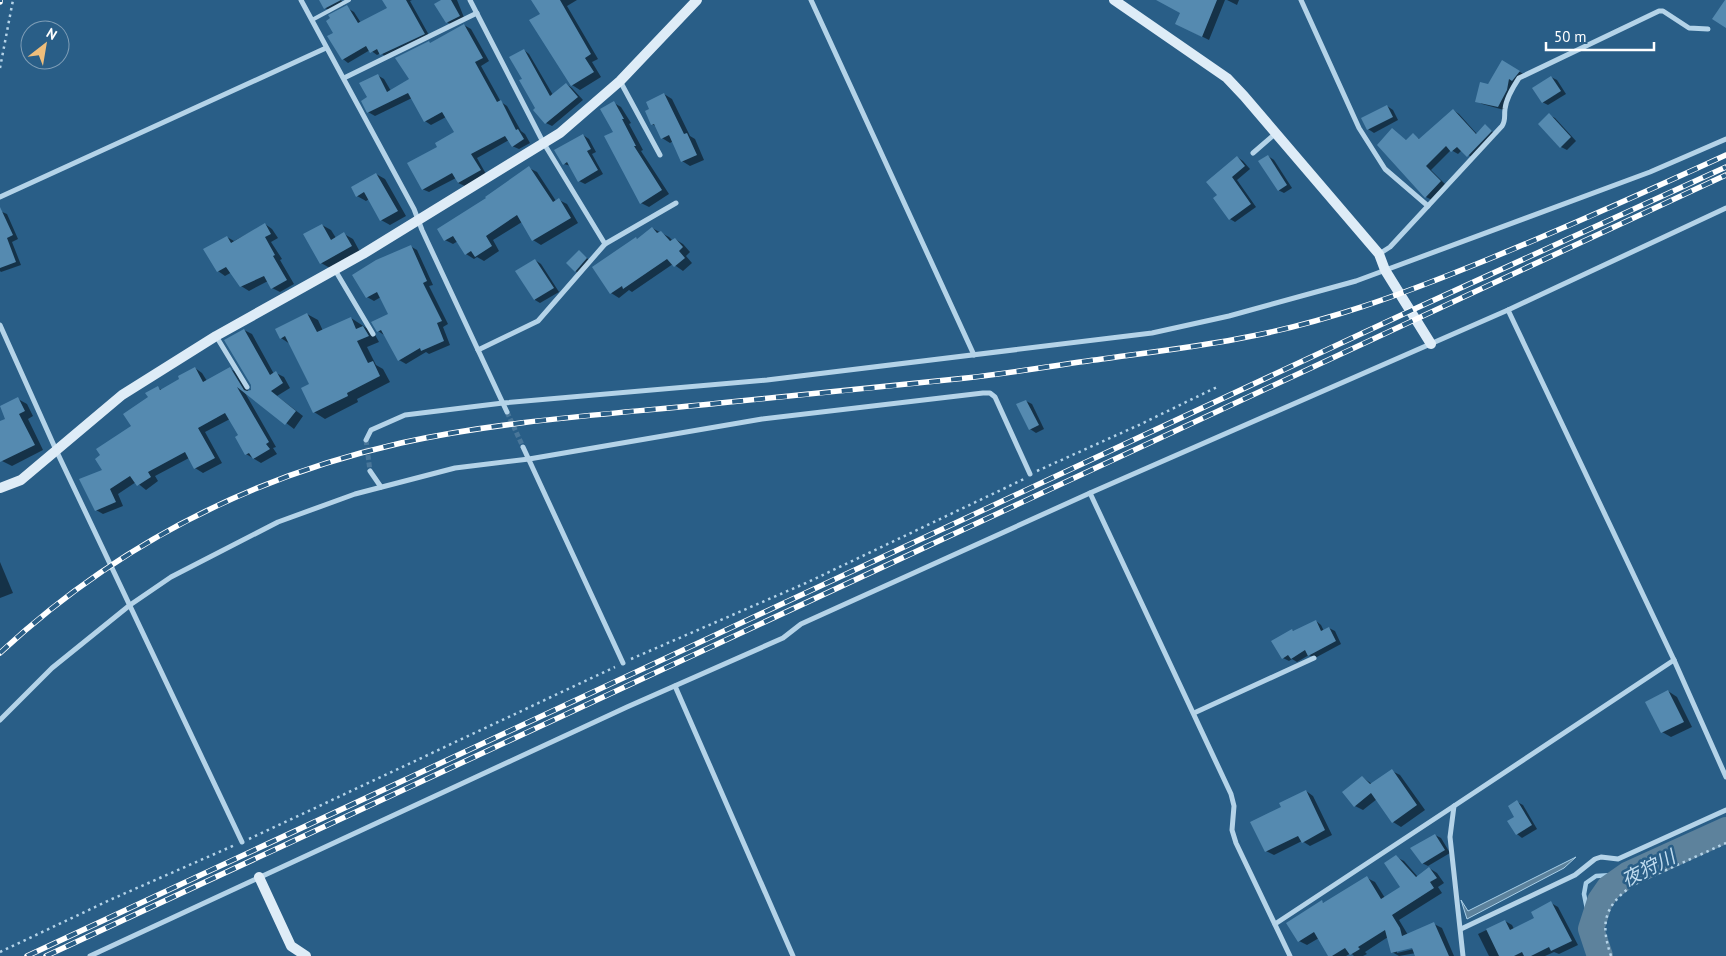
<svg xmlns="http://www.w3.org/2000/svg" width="1726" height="956" font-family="'PT Sans','Noto Sans JP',sans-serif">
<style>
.water{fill:#5d829c;stroke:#a9cfe8}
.shadow{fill:#0007;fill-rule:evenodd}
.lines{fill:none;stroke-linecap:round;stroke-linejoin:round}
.stream{stroke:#a9cfe8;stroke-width:4.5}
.river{stroke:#5d829c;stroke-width:26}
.building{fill:#558ab0}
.street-tunnel{stroke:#497699;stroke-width:5;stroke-dasharray:5 2.5;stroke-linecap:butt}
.path{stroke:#b4d3e8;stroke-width:2.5;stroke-dasharray:2.5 4;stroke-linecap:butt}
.lane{stroke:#b4d3e8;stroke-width:4}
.street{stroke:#b4d3e8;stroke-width:5}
.secondary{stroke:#deecf7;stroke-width:10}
.rail-casing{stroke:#fff;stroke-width:5.5}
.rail{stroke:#295e87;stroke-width:4;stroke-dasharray:11;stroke-linecap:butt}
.labels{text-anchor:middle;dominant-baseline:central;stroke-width:5;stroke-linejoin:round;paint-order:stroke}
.water-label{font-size:19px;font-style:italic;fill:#c0dcef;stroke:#295e87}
</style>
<rect width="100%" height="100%" fill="#295e87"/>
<polygon class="water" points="1576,857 1564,868 1467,919 1461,900 1468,911"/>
<g class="shadow">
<polygon points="320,0 341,0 344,5 331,11 325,8"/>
<polygon points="384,0 412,0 410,1 430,37 387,58 381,53 377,55 370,50 348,63 343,59 335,33 349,9 354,12 361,23 389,8"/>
<polygon points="443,0 457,0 465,20 453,26 447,22"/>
<polygon points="533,0 577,0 567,6 598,59 592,62 601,77 580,90 572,85 542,15"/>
<polygon points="1158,0 1225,0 1209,40 1183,27 1182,13"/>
<polygon points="1227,0 1239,0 1237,5"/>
<polygon points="464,25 471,29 489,61 481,66 501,102 507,106 521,131 525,134 530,143 519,149 512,146 509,140 477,158 486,174 465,186 458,183 456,178 429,192 422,189 438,148 455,133 446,117 431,125 425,121 412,98 375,116 368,112 362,101 369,98 377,75 384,79 391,91 410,80 432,44"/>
<polygon points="524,50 529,54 553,95 566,84 572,88 583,100 552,126 546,123 537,109 523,80"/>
<polygon points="1503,62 1525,75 1518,83 1515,81 1504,110 1482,104 1477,101"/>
<polygon points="1551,77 1557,80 1566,94 1548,105 1542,102"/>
<polygon points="664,94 672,99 690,136 695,139 704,160 690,166 682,161 673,141 670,143 662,138 657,127 652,124"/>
<polygon points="614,103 621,107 631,123 629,124 643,150 641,151 669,194 649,207 641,203 615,132"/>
<polygon points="1387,106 1393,110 1398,120 1374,133 1368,129"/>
<polygon points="1453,110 1459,114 1477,134 1485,126 1497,135 1474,159 1462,150 1458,154 1451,150 1431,170 1446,185 1432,200 1426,197 1378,145 1392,130 1407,141 1413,135 1421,140"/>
<polygon points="1549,115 1555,118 1576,141 1567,150 1561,147"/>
<polygon points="583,135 589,139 596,152 592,154 603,174 585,184 579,181 571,166 564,164"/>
<polygon points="1268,156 1274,160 1292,188 1284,193 1278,190"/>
<polygon points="1237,157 1243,161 1250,169 1237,180 1256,207 1235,222 1230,219 1218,195"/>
<polygon points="529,168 537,172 556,201 559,200 567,204 578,223 541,245 533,240 522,222 493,240 499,251 484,261 477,257 474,259 466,254 458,241 453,244 445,240 487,199"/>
<polygon points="376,174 385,179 406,216 390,225 381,220 369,199 366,201 357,196"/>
<polygon points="0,211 7,214 18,239 12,242 21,265 1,272 0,271"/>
<polygon points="265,224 272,229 278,238 271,242 282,259 280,260 294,284 280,292 272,288 268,281 249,291 241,286 232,272 225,276 218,271 227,237 234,241"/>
<polygon points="322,225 331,230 336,238 344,234 353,239 360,252 330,268 321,263"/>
<polygon points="652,228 669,237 673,241 675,239 683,244 690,252 686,256 692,263 683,271 673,264 632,292 629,290 619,298 611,293 636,238 638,240"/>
<polygon points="410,246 417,250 433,285 429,286 448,324 443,327 450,345 429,354 426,352 406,364 399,360 384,335 378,331 389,315 381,297 374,301 367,297"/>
<polygon points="579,252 592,262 581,274 575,271"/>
<polygon points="535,260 541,264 559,292 540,303 535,300"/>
<polygon points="307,314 318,320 323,331 351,318 374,333 379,342 367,347 376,365 383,369 390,382 357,399 358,402 325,419 314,412 303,389 310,385 290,344 281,338"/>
<polygon points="244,330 252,334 274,374 276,373 284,377 290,388 277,396 303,416 294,429 244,391 276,447 273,448 277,454 261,463 246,454 240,436 230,419 205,432 222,463 203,473 195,468 189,458 155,476 158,481 146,490 136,482 118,494 123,506 103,514 96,510 104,470 158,388 162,390 181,379 195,368 202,373 207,381 230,369 238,373 250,394 252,384"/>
<polygon points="18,399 27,404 33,416 28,419 43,450 12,466 2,461 0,455 0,422 7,419 1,407"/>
<polygon points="1026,401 1032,404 1044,429 1036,433 1030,429"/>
<polygon points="0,562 13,593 0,598"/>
<polygon points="1316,621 1321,625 1324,631 1329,628 1335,631 1341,644 1315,658 1309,655 1297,662 1292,659 1289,661 1283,658 1292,630 1295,632"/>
<polygon points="1668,691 1677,697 1692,727 1671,737 1662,732"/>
<polygon points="1392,771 1400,775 1425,810 1401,827 1393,822 1377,799 1363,810 1355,806 1362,777 1372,784"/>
<polygon points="1306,791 1313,796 1332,835 1310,846 1302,841 1274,855 1266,851 1282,807"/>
<polygon points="1517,802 1523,805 1537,829 1522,838 1517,834"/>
<polygon points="1435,835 1441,838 1450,853 1428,866 1422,863"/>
<path d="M1396 857 1404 861 1418 877 1429 868 1437 873 1444 883 1438 887 1442 893 1399 920 1408 935 1434 924 1442 928 1454 956H1417L1416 953 1399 956 1392 952 1388 937 1365 952 1367 954 1363 956H1354L1351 953 1346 956H1330L1319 938 1307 945 1299 941 1322 902 1325 904 1367 878 1375 882 1385 898 1401 888ZM1418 945V948L1397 953V950Z"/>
<polygon points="1551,903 1558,907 1578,945 1559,954 1554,952 1545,956 1489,956 1478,934 1505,921 1512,925 1514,929 1536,919"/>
</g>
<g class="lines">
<polyline class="stream" points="1591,929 1584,894 1586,883 1596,876 1629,874"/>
<polyline class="river" points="1600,956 1591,929 1600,901 1609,888 1629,874 1726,830"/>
</g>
<g class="building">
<polygon points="319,0 341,0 324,9"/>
<polygon points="382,0 406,0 425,34 380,55 377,49 370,53 366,46 342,60 327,36 333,33 326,21 330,18 328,15 347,5 358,23 387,8"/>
<polygon points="441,0 451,0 460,16 446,23 434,4"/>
<polygon points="531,0 560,0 591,54 585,58 594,72 571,86 529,20 540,14"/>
<polygon points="1156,0 1217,0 1202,37 1175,24 1180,13"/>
<polygon points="1725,0 1726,0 1726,28 1712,19"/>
<polygon points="464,24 483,58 475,62 497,102 501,100 516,130 518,129 524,139 512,147 505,136 471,154 481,170 458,183 452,173 422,190 407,163 437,147 435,143 454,132 442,112 424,122 408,93 367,113 361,101 367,97 359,83 378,74 387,92 409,79 395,58 429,41 430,43"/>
<polygon points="524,49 550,96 566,83 578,97 545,124 533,110 535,108 519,80 522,79 509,57"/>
<polygon points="1502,60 1520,71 1512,81 1509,79 1507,90 1498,107 1475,102 1480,82 1488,84"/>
<polygon points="1551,76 1561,91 1542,103 1532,88"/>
<polygon points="664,93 684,134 687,133 697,155 681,162 669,135 661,139 654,124 651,125 645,111 649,109 646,102"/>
<polygon points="614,101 624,119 622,119 636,146 634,146 662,190 640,204 604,136 613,132 600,109"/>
<polygon points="1387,105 1393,117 1367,130 1361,118"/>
<polygon points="1453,109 1476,134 1485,124 1492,131 1467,157 1457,147 1451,152 1446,146 1426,166 1441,181 1425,198 1377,145 1392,128 1406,140 1413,133 1419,139"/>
<polygon points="1549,113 1571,137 1560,148 1538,124"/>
<polygon points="583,134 591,149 587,151 598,170 578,182 567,162 563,165 554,150"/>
<polygon points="1268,155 1287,185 1278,191 1258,161"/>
<polygon points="1237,156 1245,166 1232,177 1251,204 1229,220 1213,198 1217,195 1206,182"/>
<polygon points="529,166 553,202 559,198 571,218 532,241 517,215 486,236 492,246 475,257 471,251 465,255 453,236 444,241 437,229 486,198 485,197"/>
<polygon points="376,173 398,211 380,221 364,192 356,197 351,187"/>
<polygon points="0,207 13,235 7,238 16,262 0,268"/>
<polygon points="265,223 271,234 265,237 275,255 273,256 287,280 271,289 264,276 240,287 226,267 217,272 203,249 227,236 231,243"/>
<polygon points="322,224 331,240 344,232 352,246 320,264 303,234"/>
<polygon points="652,227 657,233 661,231 670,241 675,238 683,247 679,251 685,258 674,267 667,259 623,289 622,286 610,294 592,267 636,237 637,239"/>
<polygon points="411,245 427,281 423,283 442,321 437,323 444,341 421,351 420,348 398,361 381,330 377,332 371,322 388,314 377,292 366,298 352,275 376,260"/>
<polygon points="579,250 587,258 575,272 566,263"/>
<polygon points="535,259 554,288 534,300 515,271"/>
<polygon points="307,313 317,332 351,317 356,329 363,326 369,336 357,341 368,363 373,361 380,376 347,393 348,396 313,413 301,388 309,384 285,336 280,339 275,329"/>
<polygon points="244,329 270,375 276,371 283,383 271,391 296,411 285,425 237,387 269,442 266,444 270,449 253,459 249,453 245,455 235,437 238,435 225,413 198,428 215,458 194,469 185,452 148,472 151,477 137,486 130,476 110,489 116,502 95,511 79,479 102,470 95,459 100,455 96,449 131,426 123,414 148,397 145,393 158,386 160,390 179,379 178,376 195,367 203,382 230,367 244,390 247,391 251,390 251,385 224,340"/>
<polygon points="18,397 25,411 19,414 35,445 0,462 0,421 5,419 0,406"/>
<polygon points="1026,400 1039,425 1029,430 1016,404"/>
<polygon points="1316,620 1321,631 1329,627 1336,641 1308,656 1305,650 1291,659 1288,655 1282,659 1271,641 1292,629 1293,631"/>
<polygon points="1668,690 1684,722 1661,733 1645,702"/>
<polygon points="1392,769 1417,805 1392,823 1371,793 1354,807 1342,792 1362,776 1370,784"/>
<polygon points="1306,790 1325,830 1302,843 1298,836 1265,852 1250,822 1281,807 1279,803"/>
<polygon points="1517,800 1532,825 1516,835 1507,821 1514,817 1508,806"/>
<polygon points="1435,834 1445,850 1422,864 1410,848"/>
<polygon points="1396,855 1416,877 1429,867 1437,878 1430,882 1434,888 1392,915 1400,928 1402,936 1434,922 1449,956 1415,956 1412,948 1391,953 1385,930 1358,947 1360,949 1350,955 1345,948 1332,956 1328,956 1314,932 1298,942 1286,923 1322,900 1323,903 1367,876 1381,899 1400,887 1384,863"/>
<polygon points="1551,901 1572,941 1551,951 1549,947 1531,956 1524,956 1522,952 1514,956 1499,956 1486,929 1505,920 1510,930 1534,918 1531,912"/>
</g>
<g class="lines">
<g class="street-tunnel">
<polyline points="507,412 523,447"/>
<polyline points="366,440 370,471"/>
</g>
<g class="path">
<polyline points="0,68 13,0"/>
<polyline points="1037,471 1139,425 1217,387"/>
<polyline points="631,659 806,583 1024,479"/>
<polyline points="249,839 615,667"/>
<polyline points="0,952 112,899 235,845"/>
<path d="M1611 956C1600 923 1604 906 1633 885L1726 843"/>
</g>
<polyline class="lane" points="312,20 349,0"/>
<g class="street">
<polyline points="301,0 414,209 422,230 507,412"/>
<polyline points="470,0 543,142 605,244"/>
<polyline points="811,0 974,355"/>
<polyline points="1301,0 1359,128 1385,169 1428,206"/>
<polyline points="344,78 477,13"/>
<polyline points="620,81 660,155"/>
<polyline points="1253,153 1276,133"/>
<polyline points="0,197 326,48"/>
<path d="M1379 254 1390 247 1502 126C1506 120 1504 116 1505 109 1506 98 1513 87 1519 78L1659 11H1663L1689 28 1708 29"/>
<polyline points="335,270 373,334"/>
<polyline points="1508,310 1674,660 1726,777"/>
<polyline points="0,325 56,450 242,842"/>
<polyline points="216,336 247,387"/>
<polyline points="478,350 538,321 605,244 676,203"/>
<polyline points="366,440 371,430 405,415 503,403 767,380 1152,333 1229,316 1356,281 1650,172 1726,139"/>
<polyline points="523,447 623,663"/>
<polyline points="370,471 381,487"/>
<polyline points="1090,493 1231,794 1234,806 1232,830 1236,843 1290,956"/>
<polyline points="675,686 793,956"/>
<polyline points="1194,713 1314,658"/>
<polyline points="0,720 52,668 130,605 171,577 278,522 355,494 455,468 529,459 762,419 983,393 990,393 995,397 1030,474"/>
<polyline points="1275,924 1454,806"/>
<polyline points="1461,929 1575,875 1595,859 1601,857 1618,859 1726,810"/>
<polyline points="90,956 627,707 783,638 801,624 1090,493 1508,310 1726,208"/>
<polyline points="1463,956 1450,837 1454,806 1674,660"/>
</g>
<g class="secondary">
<polyline points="1114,0 1227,78 1244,96 1379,254 1385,270 1431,344"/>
<polyline points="0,488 21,480 122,395 216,336 363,254 560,133 620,81 697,0"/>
<polyline points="259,877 291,946 306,956"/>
</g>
<g class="rail-casing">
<g id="rail">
<polyline points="0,2 0,0"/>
<path d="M0 653C114 547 250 477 401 443 505 420 614 414 720 403 802 395 884 387 966 378 1011 373 1057 365 1102 359 1150 352 1199 347 1247 337 1326 322 1400 295 1474 265 1559 231 1643 193 1726 155"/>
<polyline points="27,956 1410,311 1726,167"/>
<polyline points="46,956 1726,175"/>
</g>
</g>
<use href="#rail" class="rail"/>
</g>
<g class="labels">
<g class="water-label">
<text transform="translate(1648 868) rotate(-27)">夜狩川</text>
</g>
</g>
<g transform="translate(45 45) rotate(31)"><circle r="24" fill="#295e87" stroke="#7f9eb7"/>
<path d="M0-4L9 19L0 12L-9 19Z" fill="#efbe7b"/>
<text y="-8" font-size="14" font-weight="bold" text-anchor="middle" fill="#ffffff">N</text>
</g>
<path d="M1546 42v8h108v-8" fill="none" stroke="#ffffff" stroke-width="2.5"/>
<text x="1554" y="42" font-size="15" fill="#ffffff" stroke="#295e87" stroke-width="4" paint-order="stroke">50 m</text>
</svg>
